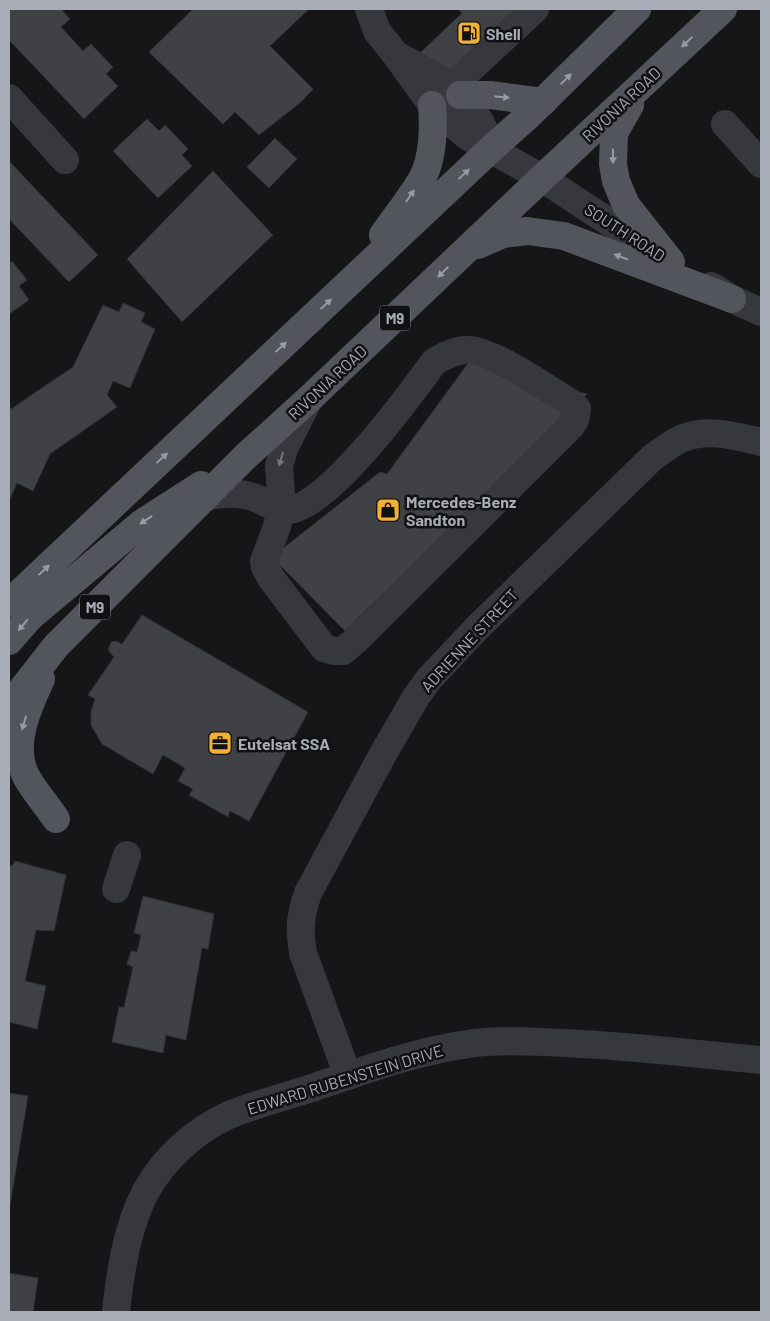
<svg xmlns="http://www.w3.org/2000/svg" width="770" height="1321" font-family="Barlow,sans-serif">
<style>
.building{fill:#404145;stroke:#303034}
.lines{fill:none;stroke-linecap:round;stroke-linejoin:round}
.minor{stroke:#37383d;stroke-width:28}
.major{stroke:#53555c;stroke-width:28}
.oneway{fill:#979ba6}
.oneway2{fill:#757881}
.labels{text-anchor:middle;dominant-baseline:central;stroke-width:5;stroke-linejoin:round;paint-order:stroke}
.shield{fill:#111113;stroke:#7b7e86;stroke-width:1}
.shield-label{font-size:15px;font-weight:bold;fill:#a8adb8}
.poi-label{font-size:16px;font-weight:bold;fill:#a8adb8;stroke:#111113;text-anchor:start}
.street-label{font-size:16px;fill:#a8adb8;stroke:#111113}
</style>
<rect width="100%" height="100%" fill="#161618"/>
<g class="building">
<polygon points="12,9 61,9 70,19 61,27 83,51 91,44 113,67 106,74 118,86 84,119 9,40 9,12"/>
<polygon points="193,9 309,9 270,46 313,89 301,102 259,135 235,112 223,124 149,52"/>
<polygon points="458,9 522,9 446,80 420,53 462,13"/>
<polygon points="147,119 159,131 165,125 188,149 182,155 192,166 158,198 113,151"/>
<polygon points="275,138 297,159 269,188 247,167"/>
<polygon points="9,161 98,255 69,282 9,219"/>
<polygon points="213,171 273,235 182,322 127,259"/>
<polygon points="12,261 27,280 19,286 29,300 9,314 9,264"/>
<polygon points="123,303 145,313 141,322 155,329 130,388 113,381 107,395 117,407 50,454 33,491 17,483 9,501 9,405 11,409 73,367 103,305 119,312"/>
<polygon points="469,362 587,394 345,631 272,557 380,472 387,474"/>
<polygon points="142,615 308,712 249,821 230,811 228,817 189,795 193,789 178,781 185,768 163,755 153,774 102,744 91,725 91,711 95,699 88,695 114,657 108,650 111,642 116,641 122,644"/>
<polygon points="15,861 66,875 54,931 36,930 25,981 46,986 37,1029 9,1022 9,865 12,866"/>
<polygon points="143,896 214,914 208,949 202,948 186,1040 166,1035 163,1053 112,1042 119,1007 124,1007 133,967 127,964 131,951 137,952 141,935 134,933"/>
<polygon points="9,1093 28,1096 9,1212"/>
<polygon points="9,1273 38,1278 33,1312 9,1312"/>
</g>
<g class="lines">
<g class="minor">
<polyline points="369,9 377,31 396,55 432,105 447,119 467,136 542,178 668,261"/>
<polyline points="402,58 452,86 480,121 492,148"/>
<polyline points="452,86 535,9"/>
<polyline points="9,98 65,160"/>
<polyline points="725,124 761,164"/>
<polyline points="711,286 732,299 761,312"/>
<path d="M207 496C222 494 237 492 253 497 264 501 276 510 288 510 328 508 410 395 434 362 444 356 455 350 467 350 489 348 546 388 568 401L577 409 575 420 570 427 356 640 343 651H334L324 648 271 578 265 567 264 561 275 532 282 510 279 466 284 449 309 399"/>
<polyline points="116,889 127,855"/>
<path d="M348 1076 303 953C299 928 300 917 308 893L383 754 416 697 429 679 477 628 653 457C662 451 673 442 683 438 709 428 735 436 761 442"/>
<path d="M116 1312C120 1273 127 1226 146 1191 164 1158 196 1130 229 1115 255 1104 288 1096 315 1087 367 1069 420 1050 475 1043 505 1039 535 1042 565 1043 631 1046 696 1054 761 1060"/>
</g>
<g class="major">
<polyline points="460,95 490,95 543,102"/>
<polyline points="630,105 614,133 613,164 616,181 626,205 671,262"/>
<path d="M383 235C396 216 412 197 423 177 433 157 434 127 432 105"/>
<polyline points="478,245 503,234 527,231 564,236 732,299"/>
<polyline points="9,603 492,148 529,115 637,9"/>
<polyline points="9,641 30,617 142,523 201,485"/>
<path d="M41 679C28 707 11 744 25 774 32 789 47 805 56 819"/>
<polyline points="9,706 56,646 246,456 309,399 542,178 723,9"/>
</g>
</g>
<defs><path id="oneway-solid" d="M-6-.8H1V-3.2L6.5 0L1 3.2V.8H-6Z" transform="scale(1.25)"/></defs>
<g class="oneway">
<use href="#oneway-solid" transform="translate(687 42) rotate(137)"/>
<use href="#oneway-solid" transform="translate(566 79) rotate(-45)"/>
<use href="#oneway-solid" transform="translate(502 97) rotate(6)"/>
<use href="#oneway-solid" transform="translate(613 156) rotate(90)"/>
<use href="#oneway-solid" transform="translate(464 174) rotate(-43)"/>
<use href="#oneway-solid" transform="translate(410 196) rotate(-56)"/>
<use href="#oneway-solid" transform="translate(621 257) rotate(-159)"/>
<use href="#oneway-solid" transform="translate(443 272) rotate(136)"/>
<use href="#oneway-solid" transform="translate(326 304) rotate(-43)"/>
<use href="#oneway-solid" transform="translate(281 347) rotate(-43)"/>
<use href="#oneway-solid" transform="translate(162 458) rotate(-43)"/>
<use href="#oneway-solid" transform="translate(146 520) rotate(146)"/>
<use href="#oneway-solid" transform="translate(44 570) rotate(-43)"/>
<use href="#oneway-solid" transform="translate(23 625) rotate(130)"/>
<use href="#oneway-solid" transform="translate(24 723) rotate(106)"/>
</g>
<use class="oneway2" href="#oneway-solid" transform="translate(281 459) rotate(106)"/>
<defs>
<g id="fuel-square" transform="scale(1.25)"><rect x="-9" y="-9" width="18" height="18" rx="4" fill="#f2b134" stroke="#111113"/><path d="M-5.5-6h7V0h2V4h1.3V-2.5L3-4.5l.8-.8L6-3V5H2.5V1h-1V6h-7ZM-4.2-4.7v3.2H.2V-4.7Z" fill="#111"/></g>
<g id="shop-square" transform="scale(1.25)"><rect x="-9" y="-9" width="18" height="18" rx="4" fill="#f2b134" stroke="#111113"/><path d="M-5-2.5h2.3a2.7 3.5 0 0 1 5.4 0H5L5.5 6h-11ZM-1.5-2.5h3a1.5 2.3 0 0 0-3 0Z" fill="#111"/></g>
<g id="office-square" transform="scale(1.25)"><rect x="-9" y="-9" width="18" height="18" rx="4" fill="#f2b134" stroke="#111113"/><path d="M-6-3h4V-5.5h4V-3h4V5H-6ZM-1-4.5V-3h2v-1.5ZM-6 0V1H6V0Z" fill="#111"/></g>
</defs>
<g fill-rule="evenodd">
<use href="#fuel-square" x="469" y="33"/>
<use href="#shop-square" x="388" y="510"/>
<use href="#office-square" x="220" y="743"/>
</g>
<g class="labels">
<g class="shield">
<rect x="380" y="305.5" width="30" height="25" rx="4"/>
<rect x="80" y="594.5" width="30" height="25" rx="4"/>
</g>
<g class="shield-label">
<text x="395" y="318">M9</text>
<text x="95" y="607">M9</text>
</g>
<g class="poi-label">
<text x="486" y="33">Shell</text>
<text x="406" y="501">Mercedes-Benz<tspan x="406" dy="18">Sandton</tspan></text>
<text x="238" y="743">Eutelsat SSA</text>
</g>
<g class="street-label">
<text transform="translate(621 104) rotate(-43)">RIVONIA ROAD</text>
<text transform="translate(625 232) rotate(33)">SOUTH ROAD</text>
<text transform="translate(327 382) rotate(-43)">RIVONIA ROAD</text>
<text transform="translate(469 640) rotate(-47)">ADRIENNE STREET</text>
<text transform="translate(345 1079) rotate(-17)">EDWARD RUBENSTEIN DRIVE</text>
</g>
</g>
<rect width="770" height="1321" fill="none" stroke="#a8adb8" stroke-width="20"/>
</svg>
